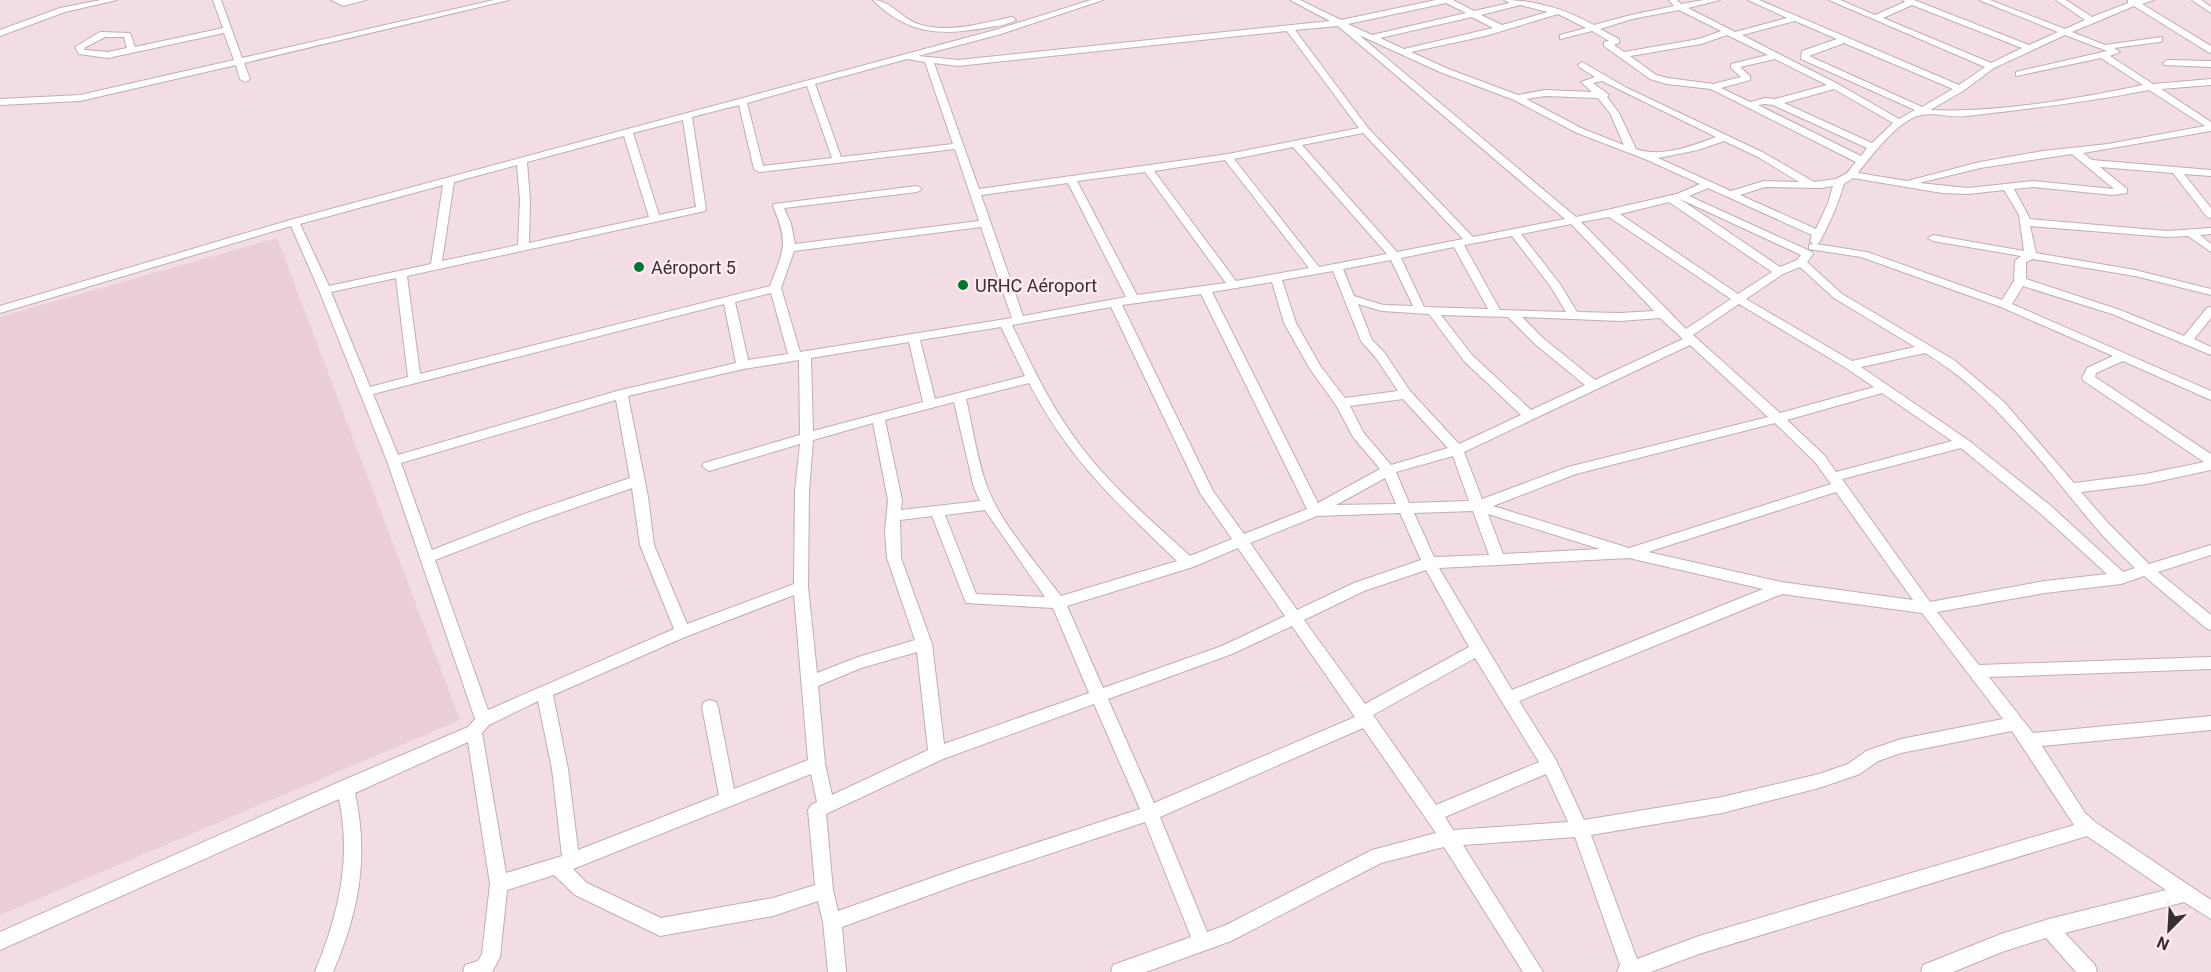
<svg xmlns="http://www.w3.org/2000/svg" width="2211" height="972" font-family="Roboto,sans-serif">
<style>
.built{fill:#ebced7}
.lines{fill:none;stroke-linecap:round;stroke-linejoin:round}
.street-casing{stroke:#c1adb3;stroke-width:2}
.street{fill:#fff;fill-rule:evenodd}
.poi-dot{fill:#01772d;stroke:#feeaf0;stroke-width:2}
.labels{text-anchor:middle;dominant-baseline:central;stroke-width:5;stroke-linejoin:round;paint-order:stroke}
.poi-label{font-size:18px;fill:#372f32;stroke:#feeaf0;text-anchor:start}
</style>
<rect width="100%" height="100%" fill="#f1dde3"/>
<polygon class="built" points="277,238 460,720 0,915 0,317"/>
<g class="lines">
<g class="street-casing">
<g id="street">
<polygon points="101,0 117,0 65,12 0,36 0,30 60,8"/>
<path d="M213 0H221L242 58 494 0H509L244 63 250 79 245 82 240 79 236 65 80 101 0 105V99L80 95 234 60 224 33 108 58 79 54 75 47 100 32 130 33 135 47 223 28ZM105 37H124L127 48 108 52 85 50 84 48Z"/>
<polygon points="331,0 366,0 343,6"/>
<path d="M873 0C890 0 901 18 918 24 947 34 983 23 1012 17L1016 20C1008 25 995 26 985 28 939 36 907 34 873 0Z"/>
<path d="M1091 0H1103L1001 34 918 56 958 60 1330 21 1290 0H1300L1341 20 1436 0H1453L1474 11 1510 3 1504 0C1535 0 1567 10 1594 25L1631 15 1674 6 1669 0H1677L1681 4 1704 0H1720L1688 8 1735 32 1787 18 1748 0H1759L1959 85 1985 67 1829 0H1840L1875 15 1905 2 1903 0H1914L2029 45 2058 32 1979 0H1990L2065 29 2085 20 2056 0H2066L2092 17 2128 3V0H2154L2142 4 2211 46V53L2208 52 2134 6 2072 32 2105 45 2162 37V41L2159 42 2114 48 2120 52 2110 56 2153 84 2211 79V85L2161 89 2211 122V131L2083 153 2092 160 2211 170V176L2184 174 2211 208V218L2207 217 2173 173 2100 167 2127 189V193L2113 195 2033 187 2014 189 2030 219 2167 231 2211 228V234L2200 235 2211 244V252L2188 236 2167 237 2030 226 2036 253 2135 270 2211 289V295L2135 276 2033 259 2026 262V279L2120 310 2184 336 2207 308 2211 307V318L2194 339 2211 347V355L2112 314 2023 286 2012 304 2211 391V400L2123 361 2096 373 2095 377 2211 454V470L2146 484 2081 492 2108 523 2149 564 2211 545V555L2158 572 2211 615V630L2206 628 2144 576 2121 584 2045 593 1937 612 1979 665 2211 657V669L1989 677 2033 733 2211 716V730L2042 746 2085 813 2095 822 2211 900V919L2184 902 2065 933 2095 965 2097 972H2076L2046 938 2002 952 1953 972H1921L1923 965 2001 934 2049 919 2166 890 2087 836 1699 954 1651 972H1617L1620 965 1575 837 1463 845 1543 972H1523L1444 847 1381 863 1231 941 1146 972H1111L1113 965 1191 937 1145 822 965 882 842 927 846 972H828L823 922 818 901 773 916 660 936 575 895 554 875 507 890 500 957 492 972H463L465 965 478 961 482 954 490 884 468 742 355 793C369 858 359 911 333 972H315C338 916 352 860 339 799L0 950V932L339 782 468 727 475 719 387 461 319 290 291 226 0 313V306L290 220 995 30ZM1446 3 1466 13 1372 35 1348 24ZM1520 5 1548 12 1502 25 1481 15ZM1912 5 2022 48 1991 63 1883 18ZM1679 10 1721 31 1699 39 1624 52 1614 45 1619 43V39L1600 29 1632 19ZM1558 14 1586 28 1560 35V39L1592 31 1609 41 1604 42V46L1650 79 1667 84 1711 89 1856 162 1847 173 1836 179 1814 182 1764 153 1625 87 1582 62 1578 65 1579 67 1595 77 1581 82 1592 92 1545 90 1518 95 1446 68 1411 52 1485 36ZM1472 17 1493 28 1404 49 1380 38ZM1795 21 1837 39 1802 51 1801 59 1915 110 1899 119 1838 84 1742 35ZM1338 26 1565 219 1473 237 1368 128 1295 30ZM1287 31 1359 128 1228 154 979 189 934 63 958 66ZM1359 35 1440 72 1514 100 1577 133 1645 159 1700 184 1677 194 1576 217ZM1727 35 1768 55 1731 64V68L1741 77 1713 84 1668 78 1656 75 1630 56 1701 44ZM2065 35 2107 51 2016 72V76L2101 58 2143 85C2076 99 1998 113 1930 110L1963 91 1994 68ZM1844 43 1953 89 1922 107 1809 56ZM907 59 925 62 953 144 841 157 815 84ZM1775 59 1827 85 1775 99 1765 98 1750 102 1721 88 1750 80V76L1740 67ZM1602 81 1716 137C1692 146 1661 158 1636 149L1619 113 1607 97 1609 95 1593 83ZM807 86 832 158 763 166 747 103ZM1834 89 1893 123 1872 143 1784 103ZM2149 90 2205 126 2108 144 2043 151 1980 162 1907 181 1858 173C1871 156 1898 120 1921 115 1935 112 1952 118 1967 116 2028 109 2088 102 2149 90ZM1545 96 1598 98 1610 113 1624 145 1583 129 1526 99ZM1765 104 1773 105 1867 148 1861 156 1758 105ZM739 105 754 169 759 172 955 149 979 221 795 244 791 224 784 208 917 192 922 189 917 186 774 204 773 206C789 244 784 249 770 286L420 374 407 276 705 211 706 209 692 117ZM683 120 696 207 659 215 633 133ZM1363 133 1463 239 1397 252 1302 145ZM624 136 649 217 529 243 530 200 527 162ZM1724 141 1758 157 1799 182 1764 181 1731 191 1658 158 1698 150ZM1293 147 1387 254 1319 267 1234 159ZM2072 154 2114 189 2033 181 1968 188 1919 183 1980 168ZM1225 160 1309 268 1236 281 1154 171ZM517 165 520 200 518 245 442 261 454 182ZM1145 172 1226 283 1137 295 1077 181ZM1853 178 1942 193 1968 194 2004 190 2019 215 2024 251 1933 235 1928 238 1933 241 2021 256 2015 261 2014 281 2002 300 1867 252 1816 244 1819 243C1829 225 1838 204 1844 184ZM1068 183 1126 297 1023 316 981 195ZM443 185 431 264 329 286 300 224ZM1833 186 1828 203 1816 229 1740 195 1765 187 1821 188ZM1708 188 1812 235 1810 241 1813 244 1809 245V249L1861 257 2001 307 2113 356 2087 368 2082 378 2084 381 2204 462 2146 474 2074 483 2004 402 1954 360 1842 294 1807 262 1813 254 1812 252 1689 196ZM1680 199 1801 255 1797 260 1780 267ZM1669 202 1772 272 1738 294 1620 214ZM1609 217 1731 299 1686 329 1581 222ZM1571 224 1654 311 1620 313 1577 312 1560 284 1521 234ZM981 227 1012 318 800 352 781 288 794 251ZM1512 236 1551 287 1566 312 1500 310 1464 245ZM1454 247 1488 309 1424 307 1401 258ZM1391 260 1413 306 1383 305 1354 296 1343 269ZM1800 267 1834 298 1915 347 1852 361 1746 299 1783 274ZM1333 271 1361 341 1376 358 1398 391 1345 398 1321 367 1296 323 1282 280ZM396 278 408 377 370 387 331 292ZM1272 282 1284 323 1310 369 1336 405 1353 437 1380 469 1318 503 1212 292ZM771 293 788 354 748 360 735 302ZM1201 294 1307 509 1244 534 1213 491 1122 305ZM724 304 736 363 617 391 398 455 373 394ZM1358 304 1382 311 1429 314 1464 361 1521 415 1459 444 1410 391 1384 352 1372 340ZM1739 304 1846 368 1874 387 1780 413 1693 335ZM1111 307 1200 493 1232 539 1190 556C1153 522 1114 489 1083 449 1053 411 1033 368 1012 325ZM1441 315 1508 317 1536 345 1585 385 1531 410 1472 355ZM1522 317 1620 321 1660 318 1683 339 1595 380 1544 339ZM1001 327 1025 376 935 399 920 340ZM909 342 923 402 813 431 811 358ZM1690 345 1768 417 1568 467 1482 499 1464 452ZM1925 353C1997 396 2043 466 2097 529 2109 543 2122 555 2135 568L2123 572 2051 506 1968 440 1861 367ZM799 360 800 435 704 463 702 466 709 471 800 444 795 491 794 584 687 624 654 545 648 497 628 396 743 369ZM1029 383C1069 460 1116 502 1177 561L1061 596C1039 567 1001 523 988 489 977 461 973 428 966 399ZM1882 393 1952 441 1836 472 1825 456 1787 420ZM1403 399 1448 448 1391 465 1363 432 1350 406ZM616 400 630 478 524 514 432 550 401 463ZM954 402 974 488 980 501 901 510 902 500 885 420ZM873 423 888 500 885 532 887 558 915 640 858 657 817 673 808 587 809 491 813 440ZM1775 423 1815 462 1831 484 1629 548 1493 506 1576 474ZM1961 448 2041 514 2107 574 2045 581 1930 602 1842 479ZM1453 456 1469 501 1409 503 1396 472ZM1385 478 1396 504 1336 505ZM632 488 640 545 674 629 488 710 435 560 534 522ZM1836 492 1913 600 1781 582 1648 552ZM985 510 1045 597 976 594 945 515ZM1473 511 1489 555 1434 557 1414 513ZM1400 513 1421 560 1354 583 1297 610 1250 543 1317 516ZM1488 514 1600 549 1503 554ZM932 516 966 603 1053 608 1089 693 944 744 932 644 901 558 900 520ZM1238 548 1285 616 1222 646 1103 688 1067 606 1193 567ZM1629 558 1763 589 1512 690 1439 568ZM1426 570 1469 647 1365 704 1304 620 1364 591ZM1782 594 1922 613 2003 719 1901 739 1866 751 1848 764 1819 774 1722 797 1584 820 1556 760 1519 701ZM794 595 808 760 734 789 718 707 716 702 710 700 704 702 702 707 719 795 578 850 568 769 553 695 685 637ZM1292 626 1355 717 1154 803 1108 699 1232 654ZM917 652 928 750 832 795 825 764 818 686 861 668ZM1475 658 1539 762 1436 805 1373 715ZM538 701 552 769 562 856 506 873 482 733 489 725ZM1094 704 1140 809 965 866 838 911 833 890 826 814 943 759ZM1363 728 1436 833 1372 850 1226 925 1207 932 1160 817ZM2012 731 2074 825 1699 936 1637 959 1591 835 1722 813 1819 788 1860 774 1878 761 1901 753ZM811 774 817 802 811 805 808 810 815 885 773 898 661 918 587 883 573 869ZM1546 774 1568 822 1453 830 1445 817Z"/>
<polygon points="2192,0 2201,0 2211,7 2211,13"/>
<polygon points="2167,60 2211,61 2211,67 2164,65 2163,63"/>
</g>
</g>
<use href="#street" class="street"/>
</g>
<g class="poi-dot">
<circle cx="639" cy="267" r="6"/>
<circle cx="963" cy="285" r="6"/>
</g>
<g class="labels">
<g class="poi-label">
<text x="651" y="267">Aéroport 5</text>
<text x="975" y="285">URHC Aéroport</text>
</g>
</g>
<g transform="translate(2169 930) rotate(204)" stroke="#feeaf0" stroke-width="4.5" paint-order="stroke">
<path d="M0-4.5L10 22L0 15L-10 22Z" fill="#372f32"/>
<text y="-9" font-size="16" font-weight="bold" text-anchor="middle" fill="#372f32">N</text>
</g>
</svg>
